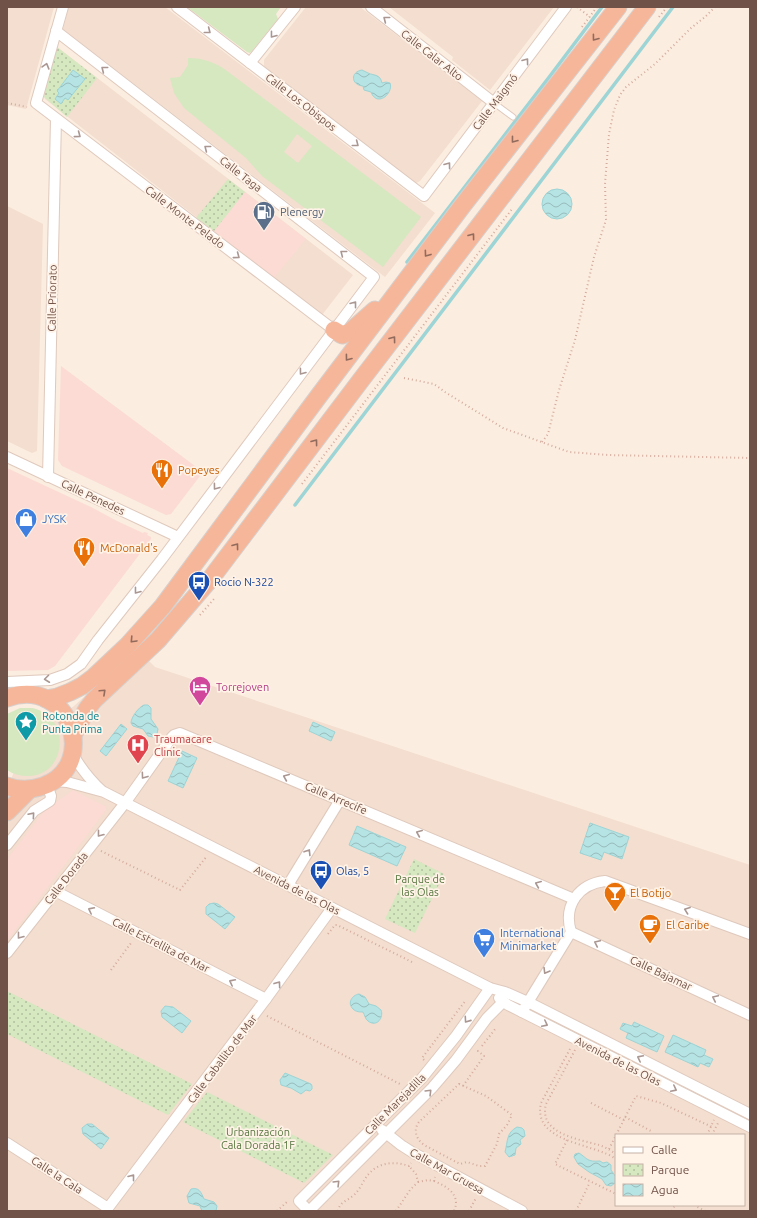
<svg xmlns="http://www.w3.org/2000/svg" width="757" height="1218" font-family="Ubuntu,sans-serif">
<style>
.residential{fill:#f3decf;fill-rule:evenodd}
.commercial{fill:#fcdbd4}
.green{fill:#d5e8c0;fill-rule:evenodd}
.park{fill:url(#park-dots)}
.water{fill:url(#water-waves);stroke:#9dd4d5}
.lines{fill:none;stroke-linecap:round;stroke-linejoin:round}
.stream{stroke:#9dd4d5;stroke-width:3.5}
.service-casing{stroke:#dfc9bd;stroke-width:7}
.minor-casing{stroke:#dfc9bd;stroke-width:12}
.trunk-casing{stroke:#d7cfcc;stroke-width:19}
.path{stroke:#d4ab9d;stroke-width:2;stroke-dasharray:1 3;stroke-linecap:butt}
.service{stroke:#fff;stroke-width:5}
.minor{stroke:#fff;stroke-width:10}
.trunk{stroke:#f6b699;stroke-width:17}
.oneway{stroke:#aa9792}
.oneway2{stroke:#926b5d}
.labels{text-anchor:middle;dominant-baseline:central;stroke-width:3.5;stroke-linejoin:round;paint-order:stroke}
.street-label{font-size:11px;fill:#715249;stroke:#fff2e6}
.service-label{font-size:11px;fill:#4e5e75;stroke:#fff2e6;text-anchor:start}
.food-label{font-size:11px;fill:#c56008;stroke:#fff2e6;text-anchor:start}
.shop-label{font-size:11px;fill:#366cbe;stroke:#fff2e6;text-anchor:start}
.transit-label{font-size:11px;fill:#164399;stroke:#fff2e6;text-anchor:start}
.hotel-label{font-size:11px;fill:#b23c85;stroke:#fff2e6;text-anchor:start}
.culture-label{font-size:11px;fill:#0d838f;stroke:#fff2e6;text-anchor:start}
.health-label{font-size:11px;fill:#be3a42;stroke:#fff2e6;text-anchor:start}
.park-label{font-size:11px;fill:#587741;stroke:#fff2e6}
</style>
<defs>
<pattern id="park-dots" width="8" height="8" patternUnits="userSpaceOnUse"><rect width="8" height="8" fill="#d5e8c0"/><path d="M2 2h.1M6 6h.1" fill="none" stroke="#b1bf9e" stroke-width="1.8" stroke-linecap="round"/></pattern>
<pattern id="water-waves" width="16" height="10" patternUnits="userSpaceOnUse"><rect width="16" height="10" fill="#b6e3e4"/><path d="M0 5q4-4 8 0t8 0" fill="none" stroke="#98bbbb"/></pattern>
</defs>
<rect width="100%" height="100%" fill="#fbede0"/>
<g class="residential">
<polygon points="7,7 54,7 26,109 7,105"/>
<polygon points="69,7 165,7 435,213 385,277 63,29"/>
<polygon points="306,7 360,7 482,101 420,181 416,183 414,183 264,66 264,60"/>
<polygon points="389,7 554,7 490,90 452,60 453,57"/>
<polygon points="57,47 353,275 322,315 45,99 44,95"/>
<polygon points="7,206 43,224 37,451 32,453 7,441"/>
<path d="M137 649 155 667 750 865V1211H7V788L27 743 74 706ZM616 1135H744V1205H616Z"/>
</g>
<g class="commercial">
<polygon points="245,192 306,239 274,278 214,231"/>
<polygon points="61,366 203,472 171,514 166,515 62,466 58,460"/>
<polygon points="7,468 91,507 117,521 143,533 144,532 148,533 147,535 151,537 151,539 55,666 48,670 7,671"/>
<polygon points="73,790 105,806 106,810 7,941 7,859 45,810"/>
</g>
<g class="green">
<polygon points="187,7 281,7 276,14 278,19 252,51 250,53 247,52"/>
<path d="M188 58C201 58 211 61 223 68L421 217 383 267 262 176 246 158 184 108 174 93 170 78 180 77 188 65ZM297 134 312 146 298 163 284 152Z"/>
<path d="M20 708C24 708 28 708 32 708 72 716 67 776 28 776 20 776 13 774 7 770V714Z"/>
</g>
<g class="park">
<polygon points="57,47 97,78 67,117 44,97"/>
<polygon points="228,179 245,192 214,231 196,218"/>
<polygon points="414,859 444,874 415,933 385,919"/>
<polygon points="7,991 192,1084 168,1115 7,1034"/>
<polygon points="207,1092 333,1155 304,1183 183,1122"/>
</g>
<g class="water">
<polygon points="73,70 85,79 68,100 65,98 61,104 55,99 59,93 57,91"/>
<path d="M362 70C364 71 366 72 368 73 375 76 380 74 382 83L386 82 390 83C394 93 377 108 371 92L364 90 363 86C351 85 350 72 362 70Z"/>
<circle cx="557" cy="204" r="15"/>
<path d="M144 705H148L151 708V719L158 729 157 734 153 737 148 736 143 729 133 726 131 723C131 717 139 707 144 705Z"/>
<polygon points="313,722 335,732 331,741 309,731"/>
<polygon points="121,724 127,729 106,756 100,751"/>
<polygon points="182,751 197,758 183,788 168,781"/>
<polygon points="590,823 629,837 622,859 604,852 601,860 580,853"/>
<polygon points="357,826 406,847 397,866 349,845"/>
<polygon points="214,903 218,904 235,917 225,929 206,914 206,907 209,904"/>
<path d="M359 994 365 997 369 1004 376 1006 381 1010C384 1017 377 1028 368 1021 365 1019 365 1015 363 1012 360 1012 356 1012 353 1009 347 1003 352 995 359 994Z"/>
<polygon points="165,1006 173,1007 191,1021 182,1033 162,1017 161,1011"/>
<polygon points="634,1022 664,1036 657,1052 626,1038 628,1033 620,1029 623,1023 632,1026"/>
<polygon points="673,1035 706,1050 704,1055 713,1059 709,1067 700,1063 698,1067 665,1052"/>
<polygon points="285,1073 311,1084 312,1086 312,1089 310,1091 306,1090 301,1094 291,1088 281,1085 280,1080"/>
<polygon points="87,1124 92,1124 109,1138 101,1149 83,1134 82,1128"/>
<path d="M517 1127 522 1128 524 1130 525 1136 520 1140 521 1144 516 1148 515 1155 509 1157 505 1152C508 1141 506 1133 517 1127Z"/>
<path d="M579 1153C588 1159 587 1162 600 1161L603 1163 607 1162 611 1165V1170L616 1177 615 1183 611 1186 606 1185 602 1179 589 1172 578 1164 574 1157 575 1154Z"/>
<path d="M191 1189C199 1187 201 1192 204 1199L214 1202 217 1206 216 1211H202L200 1206 189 1203 187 1196Z"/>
</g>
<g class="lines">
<g class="stream">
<polyline points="407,262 550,76 602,7"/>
<polyline points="295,505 673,7"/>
</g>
<g class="service-casing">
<polyline id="service" points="494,103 513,117"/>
</g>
<g class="minor-casing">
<g id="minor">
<polyline points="63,7 36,103 334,330"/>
<polyline points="177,7 424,196 566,7"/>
<polyline points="371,7 494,103"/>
<polyline points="250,63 295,7"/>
<polyline points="7,457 178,537"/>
<polyline points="48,477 56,119"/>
<polyline points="7,682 50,680 67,674 81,664 98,640 162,559 374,277 56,31"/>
<path d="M72 753C80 767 90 780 102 791"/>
<polyline points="54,781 67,782 104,792 490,988 505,992 528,1002 750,1114"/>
<polyline points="7,845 34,811 50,801 51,796 47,785"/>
<polyline points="288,885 340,800"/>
<polyline points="55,891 266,999"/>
<polyline points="571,932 750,1015"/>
<polyline points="7,953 125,803 172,737 174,735 180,733 574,899"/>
<polyline points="490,988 456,1036 422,1078 299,1201 309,1211 432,1088 456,1060 487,1018 503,1002"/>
<polyline points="499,998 508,1005 522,1012 750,1127"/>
<path d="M522 1012 571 932C563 905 579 884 605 881L750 934"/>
<polyline points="382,1130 401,1145 412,1152 522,1211"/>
<polyline points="7,1143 108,1208 266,999 332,908"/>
</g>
</g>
<g class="trunk-casing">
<g id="trunk">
<polyline points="334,330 342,335 350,332 375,310"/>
<path d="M7 698C70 675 100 766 43 786 31 790 19 791 7 786"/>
<polyline points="46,699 57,697 70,692 82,686 94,677 127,646 163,606 318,397 463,205 618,7"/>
<polyline points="73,735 87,709 94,700 158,640 212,577 361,380 647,7"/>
<polyline points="7,812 29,790"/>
</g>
</g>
<g class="path">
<polyline points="577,7 590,17"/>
<polyline points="659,17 667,7"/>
<polyline points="582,27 597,7"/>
<polyline points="7,103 27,107"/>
<polyline points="404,378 434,384 445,392 503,428 569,452 608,455 750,458"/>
<polyline points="542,442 548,434 559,390 575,340 594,257 606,220 605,184 609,134 614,110 620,95 626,87 655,64 691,28 705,17 715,7"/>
<polyline points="302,484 512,209"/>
<polyline points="200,615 214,599"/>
<polyline points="101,851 180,890 207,856"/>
<polyline points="328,934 335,925 337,925 412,962"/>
<polyline points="111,970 131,943"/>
<polyline points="267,1016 400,1084"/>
<polyline points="482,1046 496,1028"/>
<path d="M570 1049 541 1103C532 1143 594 1143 616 1159"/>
<path d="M575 1050 546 1104C538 1134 579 1139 599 1145 605 1147 610 1150 616 1154"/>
<polyline points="424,1060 422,1058 466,1000"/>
<path d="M459 1084 486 1096 512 1115 507 1125 499 1134 497 1144 485 1166H479L467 1162 460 1164 424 1145C416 1139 413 1130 419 1122Z"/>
<polyline points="463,1086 484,1056 478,1051 479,1049"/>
<polyline points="591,1103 624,1120"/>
<polyline points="625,1117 651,1131"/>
<polyline points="707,1135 714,1120"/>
<polyline points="712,1135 718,1123"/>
<polyline points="567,1140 555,1164 616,1194"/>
<polyline points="609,1149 636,1096 661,1103 712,1127"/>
<path d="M434 1181C448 1187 461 1195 454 1211"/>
<polyline points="418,1182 428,1180 434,1181 435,1177"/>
<polyline points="694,1205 705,1211"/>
<polyline points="277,1211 288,1201"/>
<path d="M338 1211C340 1201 348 1201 355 1194 359 1190 362 1184 365 1179 375 1163 392 1160 409 1166L411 1163"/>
<polyline points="396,1211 410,1190 418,1182 416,1174 409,1166"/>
<polyline points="469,1211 476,1198"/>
<polyline points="576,1211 590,1182"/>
<polyline points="672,1211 675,1205"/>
</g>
<use href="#service" class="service"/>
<use href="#minor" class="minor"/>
<use href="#trunk" class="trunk"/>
</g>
<defs><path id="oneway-chevron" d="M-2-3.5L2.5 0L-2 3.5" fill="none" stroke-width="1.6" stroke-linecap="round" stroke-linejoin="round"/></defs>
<g class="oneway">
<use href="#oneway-chevron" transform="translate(386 19) rotate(-142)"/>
<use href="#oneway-chevron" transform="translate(208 31) rotate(38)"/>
<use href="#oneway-chevron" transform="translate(273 35) rotate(128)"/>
<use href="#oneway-chevron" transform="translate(526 61) rotate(-53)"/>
<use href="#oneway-chevron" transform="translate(46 66) rotate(-74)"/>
<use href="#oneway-chevron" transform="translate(104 69) rotate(-142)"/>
<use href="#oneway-chevron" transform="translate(78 135) rotate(37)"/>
<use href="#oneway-chevron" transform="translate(356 144) rotate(38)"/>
<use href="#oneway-chevron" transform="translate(207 148) rotate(-142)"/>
<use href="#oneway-chevron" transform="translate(448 165) rotate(-53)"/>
<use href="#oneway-chevron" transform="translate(343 253) rotate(-142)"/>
<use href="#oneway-chevron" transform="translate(237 256) rotate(37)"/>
<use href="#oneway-chevron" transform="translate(354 304) rotate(-52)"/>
<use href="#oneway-chevron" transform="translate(302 372) rotate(127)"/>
<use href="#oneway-chevron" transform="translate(216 487) rotate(127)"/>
<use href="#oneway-chevron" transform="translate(137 591) rotate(128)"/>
<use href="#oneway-chevron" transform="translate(47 679) rotate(173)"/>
<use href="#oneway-chevron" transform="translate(144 776) rotate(126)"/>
<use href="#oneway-chevron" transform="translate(286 777) rotate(-157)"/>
<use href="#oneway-chevron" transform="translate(32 815) rotate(-49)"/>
<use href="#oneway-chevron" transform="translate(419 833) rotate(-157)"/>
<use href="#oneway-chevron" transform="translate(100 834) rotate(128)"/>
<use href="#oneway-chevron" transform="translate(308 852) rotate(-58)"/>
<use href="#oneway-chevron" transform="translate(538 884) rotate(-157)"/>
<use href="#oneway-chevron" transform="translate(91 910) rotate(-153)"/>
<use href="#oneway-chevron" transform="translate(687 910) rotate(-160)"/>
<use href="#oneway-chevron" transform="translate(20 936) rotate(128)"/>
<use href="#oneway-chevron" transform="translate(597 943) rotate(-155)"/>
<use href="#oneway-chevron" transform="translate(546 971) rotate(121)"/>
<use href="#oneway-chevron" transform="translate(232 982) rotate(-153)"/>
<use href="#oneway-chevron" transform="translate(278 984) rotate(-54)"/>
<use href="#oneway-chevron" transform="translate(715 998) rotate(-155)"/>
<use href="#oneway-chevron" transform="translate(467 1020) rotate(125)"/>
<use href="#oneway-chevron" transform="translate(545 1024) rotate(27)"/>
<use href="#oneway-chevron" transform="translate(640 1058) rotate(-153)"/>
<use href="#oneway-chevron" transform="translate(674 1089) rotate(27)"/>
<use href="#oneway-chevron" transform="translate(429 1092) rotate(-45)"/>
<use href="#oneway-chevron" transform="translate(132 1177) rotate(-52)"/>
<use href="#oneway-chevron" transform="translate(337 1183) rotate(-45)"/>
</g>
<g class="oneway2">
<use href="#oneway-chevron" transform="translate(595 38) rotate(127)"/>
<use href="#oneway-chevron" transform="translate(514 140) rotate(128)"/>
<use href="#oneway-chevron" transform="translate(472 236) rotate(-53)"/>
<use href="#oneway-chevron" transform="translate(427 254) rotate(126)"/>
<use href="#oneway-chevron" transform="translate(393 339) rotate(-53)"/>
<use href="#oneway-chevron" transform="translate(348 358) rotate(127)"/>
<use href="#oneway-chevron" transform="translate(315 442) rotate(-53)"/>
<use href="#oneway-chevron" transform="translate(236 546) rotate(-53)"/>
<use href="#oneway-chevron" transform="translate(133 640) rotate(133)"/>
<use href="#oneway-chevron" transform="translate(103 692) rotate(-43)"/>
</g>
<defs>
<g id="fuel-pin" transform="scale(1.15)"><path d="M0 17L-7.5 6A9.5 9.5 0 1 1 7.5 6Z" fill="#5c6f8a" stroke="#fff2e6"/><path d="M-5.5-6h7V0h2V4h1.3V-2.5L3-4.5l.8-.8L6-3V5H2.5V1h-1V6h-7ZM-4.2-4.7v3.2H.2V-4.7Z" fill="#fff"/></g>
<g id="restaurant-pin" transform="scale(1.15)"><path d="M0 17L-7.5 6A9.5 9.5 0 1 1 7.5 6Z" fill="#e8710a" stroke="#fff2e6"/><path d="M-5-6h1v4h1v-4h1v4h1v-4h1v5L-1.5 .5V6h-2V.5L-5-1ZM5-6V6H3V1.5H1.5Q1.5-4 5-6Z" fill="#fff"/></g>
<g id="shop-pin" transform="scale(1.15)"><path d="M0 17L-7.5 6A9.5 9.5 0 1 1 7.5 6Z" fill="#3f7fe0" stroke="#fff2e6"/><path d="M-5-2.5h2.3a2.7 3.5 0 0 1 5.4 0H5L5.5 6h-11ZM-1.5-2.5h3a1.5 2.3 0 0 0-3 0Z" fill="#fff"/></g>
<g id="bus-pin" transform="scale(1.15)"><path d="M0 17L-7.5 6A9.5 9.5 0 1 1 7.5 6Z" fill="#1a4fb4" stroke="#fff2e6"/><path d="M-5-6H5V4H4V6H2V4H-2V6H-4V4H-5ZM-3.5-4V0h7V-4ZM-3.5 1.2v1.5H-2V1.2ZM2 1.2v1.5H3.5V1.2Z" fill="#fff"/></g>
<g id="hotel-pin" transform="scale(1.15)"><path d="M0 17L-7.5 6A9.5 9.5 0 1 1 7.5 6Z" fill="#d1479c" stroke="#fff2e6"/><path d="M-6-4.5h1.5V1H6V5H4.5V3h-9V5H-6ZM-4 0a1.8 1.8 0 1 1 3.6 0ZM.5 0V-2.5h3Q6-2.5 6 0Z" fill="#fff"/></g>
<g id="sight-pin" transform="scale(1.15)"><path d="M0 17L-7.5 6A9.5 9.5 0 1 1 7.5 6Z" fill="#0f9aa8" stroke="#fff2e6"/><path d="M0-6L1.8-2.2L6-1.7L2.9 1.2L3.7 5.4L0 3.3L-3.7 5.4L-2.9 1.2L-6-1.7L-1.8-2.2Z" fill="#fff"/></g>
<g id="hospital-pin" transform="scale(1.15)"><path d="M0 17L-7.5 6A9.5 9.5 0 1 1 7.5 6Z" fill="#e0444e" stroke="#fff2e6"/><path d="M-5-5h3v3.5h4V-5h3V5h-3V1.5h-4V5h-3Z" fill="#fff"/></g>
<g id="bar-pin" transform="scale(1.15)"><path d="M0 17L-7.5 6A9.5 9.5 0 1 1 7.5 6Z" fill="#e8710a" stroke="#fff2e6"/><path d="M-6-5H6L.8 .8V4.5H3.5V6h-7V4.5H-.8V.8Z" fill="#fff"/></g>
<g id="cafe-pin" transform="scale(1.15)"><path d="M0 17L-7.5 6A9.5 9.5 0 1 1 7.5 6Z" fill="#e8710a" stroke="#fff2e6"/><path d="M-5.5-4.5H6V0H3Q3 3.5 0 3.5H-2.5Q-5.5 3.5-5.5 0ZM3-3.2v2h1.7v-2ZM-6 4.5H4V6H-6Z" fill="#fff"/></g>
<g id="supermarket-pin" transform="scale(1.15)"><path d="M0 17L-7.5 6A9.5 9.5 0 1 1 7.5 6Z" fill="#3f7fe0" stroke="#fff2e6"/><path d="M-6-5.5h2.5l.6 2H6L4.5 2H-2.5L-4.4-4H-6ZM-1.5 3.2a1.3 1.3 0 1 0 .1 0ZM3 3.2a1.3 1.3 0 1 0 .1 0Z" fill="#fff"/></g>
</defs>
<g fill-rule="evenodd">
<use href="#fuel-pin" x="264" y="212"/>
<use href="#restaurant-pin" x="162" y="470"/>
<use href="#shop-pin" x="26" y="519"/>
<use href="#restaurant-pin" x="84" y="548"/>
<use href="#bus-pin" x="199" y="582"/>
<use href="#hotel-pin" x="200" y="687"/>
<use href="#sight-pin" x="26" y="722"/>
<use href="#hospital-pin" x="138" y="745"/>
<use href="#bus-pin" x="321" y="871"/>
<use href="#bar-pin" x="615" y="893"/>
<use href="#cafe-pin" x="650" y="925"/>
<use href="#supermarket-pin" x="484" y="939"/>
</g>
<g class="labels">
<g class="street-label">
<text transform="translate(432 55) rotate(38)">Calle Calar Alto</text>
<text transform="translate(301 102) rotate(38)">Calle Los Obispos</text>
<text transform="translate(495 102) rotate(-53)">Calle Maigmó</text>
<text transform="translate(241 174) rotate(38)">Calle Taga</text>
<text transform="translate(185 217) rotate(37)">Calle Monte Pelado</text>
<text transform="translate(52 298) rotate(-89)">Calle Priorato</text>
<text transform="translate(93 497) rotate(25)">Calle Penedes</text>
<text transform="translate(336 798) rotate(23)">Calle Arrecife</text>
<text transform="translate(66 878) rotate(-52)">Calle Dorada</text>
<text transform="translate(297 890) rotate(27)">Avenida de las Olas</text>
<text transform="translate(161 945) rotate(27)">Calle Estrellita de Mar</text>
<text transform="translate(661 973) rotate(25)">Calle Bajamar</text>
<text transform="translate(222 1059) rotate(-53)">Calle Caballito de Mar</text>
<text transform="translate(618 1061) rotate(27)">Avenida de las Olas</text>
<text transform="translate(395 1104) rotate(-45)">Calle Marejadilla</text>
<text transform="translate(447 1171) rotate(29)">Calle Mar Gruesa</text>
<text transform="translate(57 1175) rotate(33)">Calle la Cala</text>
</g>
<g class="service-label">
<text x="280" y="212">Plenergy</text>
</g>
<g class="food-label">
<text x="178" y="470">Popeyes</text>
<text x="100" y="548">McDonald's</text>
<text x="630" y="893">El Botijo</text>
<text x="666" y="925">El Caribe</text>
</g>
<g class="shop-label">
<text x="42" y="519">JYSK</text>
<text x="500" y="933">International<tspan x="500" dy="13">Minimarket</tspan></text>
</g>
<g class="transit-label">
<text x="214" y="582">Rocio N-322</text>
<text x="336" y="871">Olas, 5</text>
</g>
<g class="hotel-label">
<text x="216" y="687">Torrejoven</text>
</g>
<g class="culture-label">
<text x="42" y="716">Rotonda de<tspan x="42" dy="13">Punta Prima</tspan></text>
</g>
<g class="health-label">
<text x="154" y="739">Traumacare<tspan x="154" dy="13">Clinic</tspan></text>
</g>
<g class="park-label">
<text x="420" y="879">Parque de<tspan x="420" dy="13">las Olas</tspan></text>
<text x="258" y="1132">Urbanización<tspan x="258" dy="13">Cala Dorada 1F</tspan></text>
</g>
</g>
<rect width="757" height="1218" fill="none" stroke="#715249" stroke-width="16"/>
<rect x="615" y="1134" width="130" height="72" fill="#fff2e6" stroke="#c6b2a7"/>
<rect x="623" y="1147" width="20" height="6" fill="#ffffff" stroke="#c6b2a7"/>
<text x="651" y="1154" font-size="12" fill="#715249">Calle</text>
<rect x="623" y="1164" width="20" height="12" fill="url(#park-dots)" stroke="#c6b2a7"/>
<text x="651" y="1174" font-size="12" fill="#715249">Parque</text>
<rect x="623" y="1184" width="20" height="12" fill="url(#water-waves)" stroke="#c6b2a7"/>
<text x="651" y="1194" font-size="12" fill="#715249">Agua</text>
</svg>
